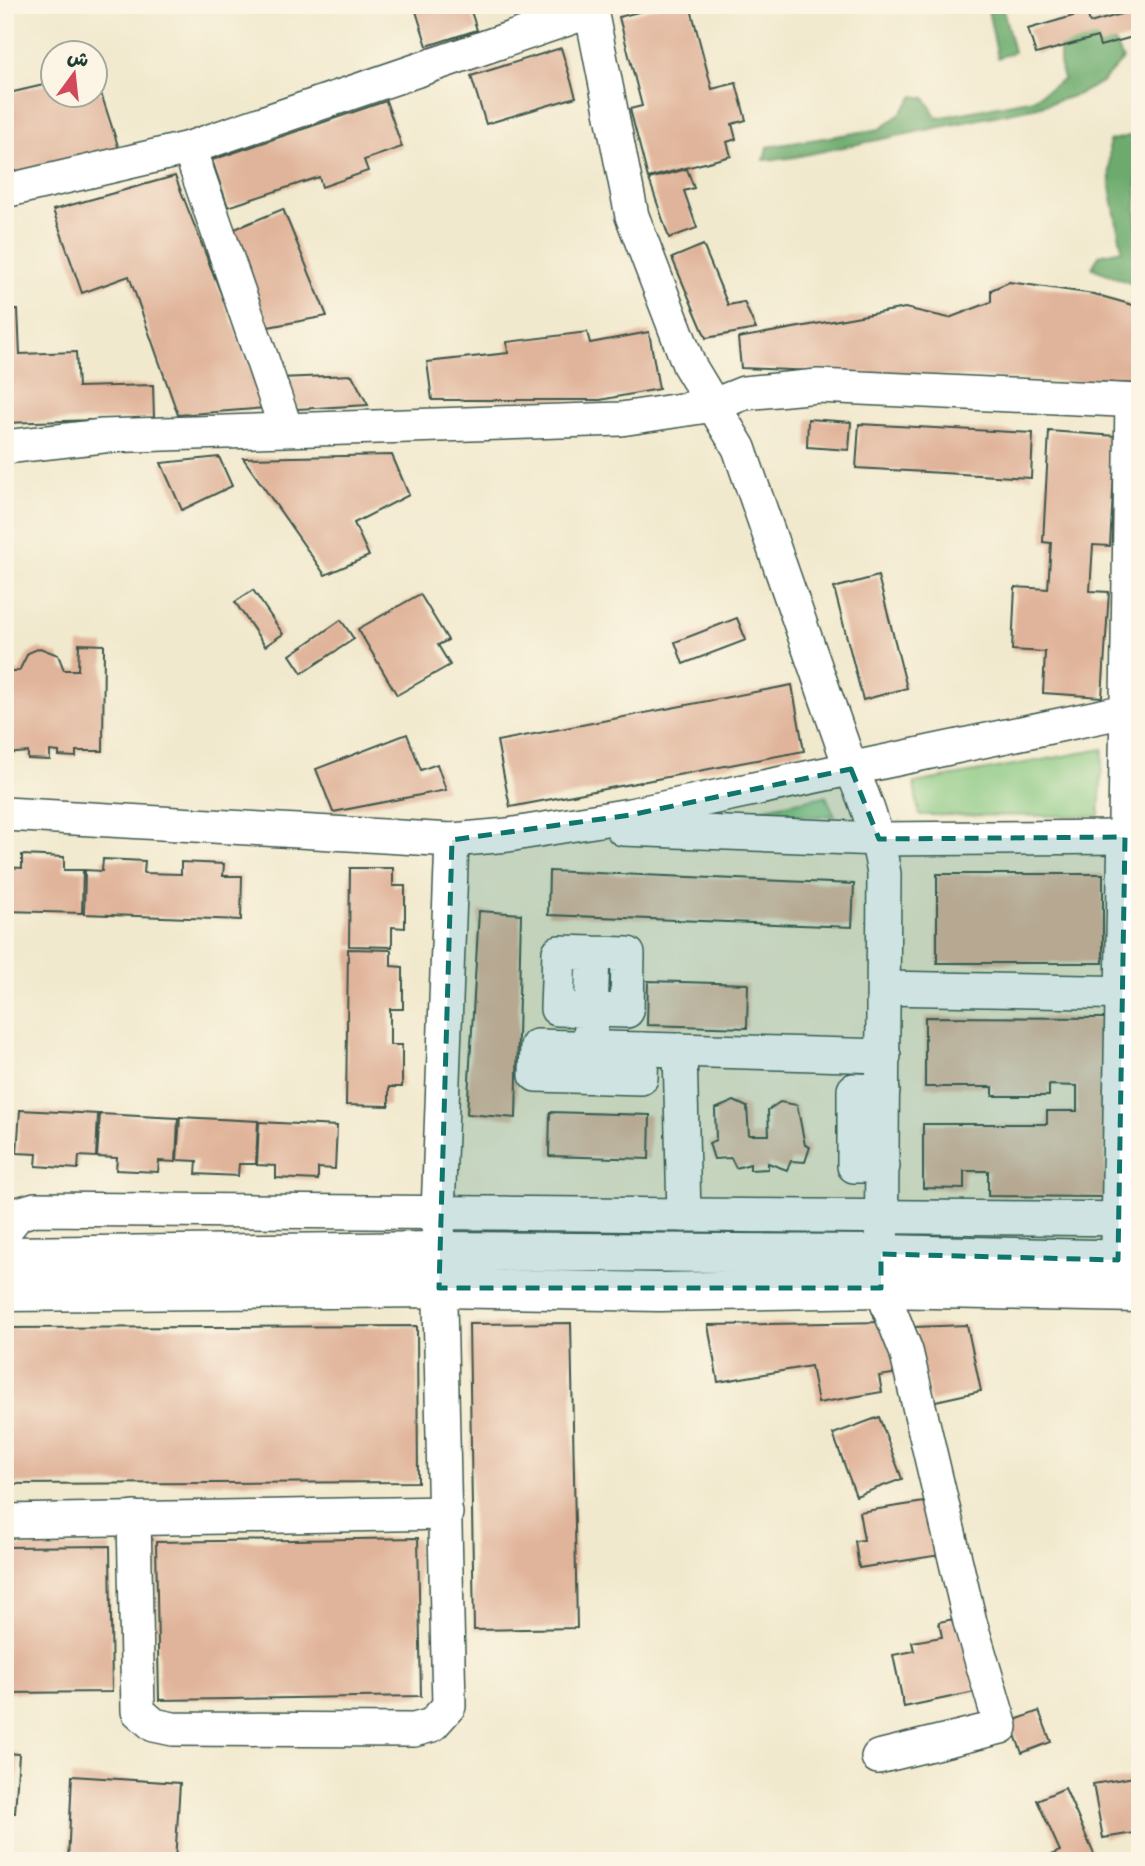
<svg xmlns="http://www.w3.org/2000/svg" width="1145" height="1866" font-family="'Comic Neue','Playpen Sans Arabic',sans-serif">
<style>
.green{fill:#85c67e;stroke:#528259;stroke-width:2}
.forest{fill:#6cab6d;stroke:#467450;stroke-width:2}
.building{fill:#e0b49a}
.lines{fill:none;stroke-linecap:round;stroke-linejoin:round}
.street-casing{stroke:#3e574b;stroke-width:36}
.secondary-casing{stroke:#3e574b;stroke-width:41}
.street{stroke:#fff;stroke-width:33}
.secondary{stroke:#fff;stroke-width:38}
.marked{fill:#0f766e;fill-opacity:0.2;stroke:#0f766e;stroke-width:5;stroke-dasharray:14 9;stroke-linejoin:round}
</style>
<rect width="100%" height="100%" fill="#fcf5e5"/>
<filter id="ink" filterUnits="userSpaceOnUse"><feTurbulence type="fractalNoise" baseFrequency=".0143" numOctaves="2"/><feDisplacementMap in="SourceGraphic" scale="14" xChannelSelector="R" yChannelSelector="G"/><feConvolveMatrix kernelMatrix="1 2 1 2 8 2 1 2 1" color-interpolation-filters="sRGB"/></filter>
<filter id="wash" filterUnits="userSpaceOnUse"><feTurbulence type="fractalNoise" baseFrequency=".00686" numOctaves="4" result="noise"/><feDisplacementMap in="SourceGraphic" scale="28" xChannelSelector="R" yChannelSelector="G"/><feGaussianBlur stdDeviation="1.57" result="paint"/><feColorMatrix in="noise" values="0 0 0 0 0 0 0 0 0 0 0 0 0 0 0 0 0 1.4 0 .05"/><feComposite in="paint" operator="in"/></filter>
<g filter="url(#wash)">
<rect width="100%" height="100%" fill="#f1e9cd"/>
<g class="green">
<polygon points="1103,749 1099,816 919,815 914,783"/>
<polygon points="826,796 835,816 725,816"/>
</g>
<g class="forest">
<polygon points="987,5 1002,5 1014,52 998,58"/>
<polygon points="1109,34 1123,59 1102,82 1079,94 1038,107 790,158 764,160 767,147 880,129 900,114 914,96 925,98 937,118 1033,99 1064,79 1060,65 1060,35"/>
<polygon points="1140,133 1136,210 1140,287 1092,268 1099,255 1122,250 1110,187 1109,141"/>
</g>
<g id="blocks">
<g class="building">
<polygon points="414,5 469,5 477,30 427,46"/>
<polygon points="665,5 690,5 712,89 736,83 746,120 732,124 736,139 727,142 731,156 648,178 630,109 642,106 619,17"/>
<polygon points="1137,5 1140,5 1140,35 1100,46 1097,37 1036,54 1028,29 1087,12 1090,23 1138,9"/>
<polygon points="561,48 576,97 486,124 471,76"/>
<polygon points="5,82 9,93 52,83 52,94 94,94 100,90 120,152 5,178"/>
<polygon points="386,101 402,147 364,160 368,171 322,187 319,177 228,207 212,160"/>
<polygon points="687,169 694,188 684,191 697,228 669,238 649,179"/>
<polygon points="175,176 266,408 178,415 129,276 82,293 53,210"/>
<polygon points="283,209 327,316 268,327 230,231"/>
<polygon points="703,245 728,305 744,302 756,329 706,338 672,258"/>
<polygon points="1009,282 1094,294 1140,307 1140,384 741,368 738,338 905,308 949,318 991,302 991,290"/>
<polygon points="5,310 18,310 20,354 76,352 78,387 153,385 154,418 5,423"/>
<polygon points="587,332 590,343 649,332 659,389 600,400 432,400 427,362 508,353 507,342"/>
<polygon points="352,375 368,405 297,409 280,378"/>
<polygon points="808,419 851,422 849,450 807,447"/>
<polygon points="859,424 1033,433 1031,478 856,468"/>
<polygon points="1049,431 1116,436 1110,546 1093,545 1090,591 1109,592 1102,697 1043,693 1045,652 1012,650 1015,587 1048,589 1051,543 1043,542"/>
<polygon points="392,455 409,495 354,523 369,556 325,575 243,458"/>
<polygon points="219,457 232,486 182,510 161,463"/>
<polygon points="878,576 907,688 863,700 834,588"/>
<polygon points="253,590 283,634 265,646 235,602"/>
<polygon points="420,594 448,640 438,645 450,665 397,695 358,629"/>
<polygon points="737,618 746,640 683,664 675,642"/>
<polygon points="341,620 354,639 302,673 290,655"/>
<polygon points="79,644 104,645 103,751 76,751 76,757 59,756 59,752 50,751 50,760 28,759 28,752 5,754 5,671 19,671 28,653 40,648 58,655 64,670 78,670"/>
<polygon points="792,685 804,751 510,807 497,741"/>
<polygon points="407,734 421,770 437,764 446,790 333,812 316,769"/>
<polygon points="22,855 64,857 64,870 83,870 82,913 5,911 5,867 22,868"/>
<polygon points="103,859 145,861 144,873 181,874 181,862 224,864 223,876 242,876 241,920 84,914 85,870 102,871"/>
<polygon points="350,868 393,868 393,886 405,886 405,928 392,927 392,947 349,946"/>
<polygon points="549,871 854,884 852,927 548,915"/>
<rect x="937" y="874" width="166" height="89"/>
<polygon points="479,911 521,914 516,1118 467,1114"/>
<polygon points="348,949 391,950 391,966 403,967 403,1009 390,1009 390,1045 402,1045 402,1087 389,1087 389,1106 346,1105"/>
<polygon points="648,981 748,984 747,1028 647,1025"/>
<polygon points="925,1017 1105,1018 1105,1197 988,1196 988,1171 964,1171 964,1189 923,1188 923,1124 1047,1124 1047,1111 1077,1111 1077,1086 1049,1085 1049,1096 993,1096 993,1087 925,1087"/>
<polygon points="734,1101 747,1107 749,1135 769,1135 768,1110 780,1102 797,1105 805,1145 810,1147 805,1162 791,1161 787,1170 768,1163 768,1169 750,1170 750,1164 736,1168 731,1158 714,1159 709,1143 716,1140 715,1109"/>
<polygon points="20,1110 98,1114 96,1157 79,1156 78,1169 36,1166 37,1154 17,1153"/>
<polygon points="550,1112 650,1115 649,1159 549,1156"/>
<polygon points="100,1114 178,1118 176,1162 159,1161 158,1172 116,1170 117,1158 97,1157"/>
<polygon points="180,1117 258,1121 256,1164 239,1164 238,1176 196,1174 197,1161 177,1160"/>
<polygon points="259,1122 337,1126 335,1169 318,1168 318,1180 276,1178 276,1166 257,1165"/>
<polygon points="886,1322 899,1373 879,1376 882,1392 818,1403 811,1366 718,1382 708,1325"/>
<polygon points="571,1323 577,1628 474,1630 469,1324"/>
<polygon points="967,1325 981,1391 931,1402 914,1327"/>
<polygon points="417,1326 418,1482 5,1484 5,1328"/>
<polygon points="879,1417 902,1479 856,1496 833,1434"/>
<polygon points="931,1501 940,1555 859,1568 855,1541 864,1540 859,1512"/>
<polygon points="418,1538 421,1696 159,1700 156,1542"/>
<polygon points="110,1546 112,1692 5,1693 5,1547"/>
<polygon points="959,1618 975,1692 904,1707 893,1655 914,1651 912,1642 942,1637 939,1622"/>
<polygon points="1039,1711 1051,1742 1022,1753 1010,1722"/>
<polygon points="5,1753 19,1754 15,1813 5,1813"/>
<polygon points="72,1776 180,1783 175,1861 68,1861"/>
<polygon points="1140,1776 1140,1832 1103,1838 1093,1784"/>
<polygon points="1065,1788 1097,1861 1037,1861 1060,1851 1037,1800"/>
</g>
</g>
</g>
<g filter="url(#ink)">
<use href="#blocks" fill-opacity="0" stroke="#3e574b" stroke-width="2"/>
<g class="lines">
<g class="street-casing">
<g id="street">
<path d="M590 5 632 216 689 365 739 448 851 769C868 804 878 835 884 874L881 1288 906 1351 970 1622 1001 1727 878 1757"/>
<polyline points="189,148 286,429"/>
<polyline points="5,191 189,148 591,11"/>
<polyline points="5,447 103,436 621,419 714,405 744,393 818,386 1140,401"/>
<polyline points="5,814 452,840 508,835 630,815 1126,711 1140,705"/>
<polyline points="623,829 879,839 1125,837"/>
<polyline points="884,988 1140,993"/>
<polyline points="590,1048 593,953 628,954 627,1011 557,1009 559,952 593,953"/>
<polyline points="642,1049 641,1078 536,1075 537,1046 884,1056"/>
<polyline points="680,1050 684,1215"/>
<polyline points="883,1166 854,1166 854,1090 883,1091"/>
<polyline points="5,1230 18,1214 35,1209 1140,1219"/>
<polyline points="1118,1240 1132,401"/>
<polyline points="134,1518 138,1711 154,1725 173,1729 414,1730 432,1725 449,1706 438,1213 452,840"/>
<polyline points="5,1521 446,1513"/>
</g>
</g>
<g class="secondary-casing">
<g id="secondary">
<polyline points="5,1256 438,1251 881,1254 1140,1260"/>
<polyline points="5,1292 439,1288 659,1292 881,1288 1140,1293"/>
</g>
</g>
<use href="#street" class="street"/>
<use href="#secondary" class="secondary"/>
</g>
</g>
<path class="marked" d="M851 769 879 839 1125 837 1118 1260 881 1254V1288H439L452 840 630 815Z"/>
<rect width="1145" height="1866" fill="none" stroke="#fcf5e5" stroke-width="28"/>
<g transform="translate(74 74) rotate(15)"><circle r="33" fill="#fcf5e5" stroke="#a4ab9e" stroke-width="2"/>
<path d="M0-5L12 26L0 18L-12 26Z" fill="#d1495b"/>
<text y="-10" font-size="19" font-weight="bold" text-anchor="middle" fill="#1f3d34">ش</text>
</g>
</svg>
